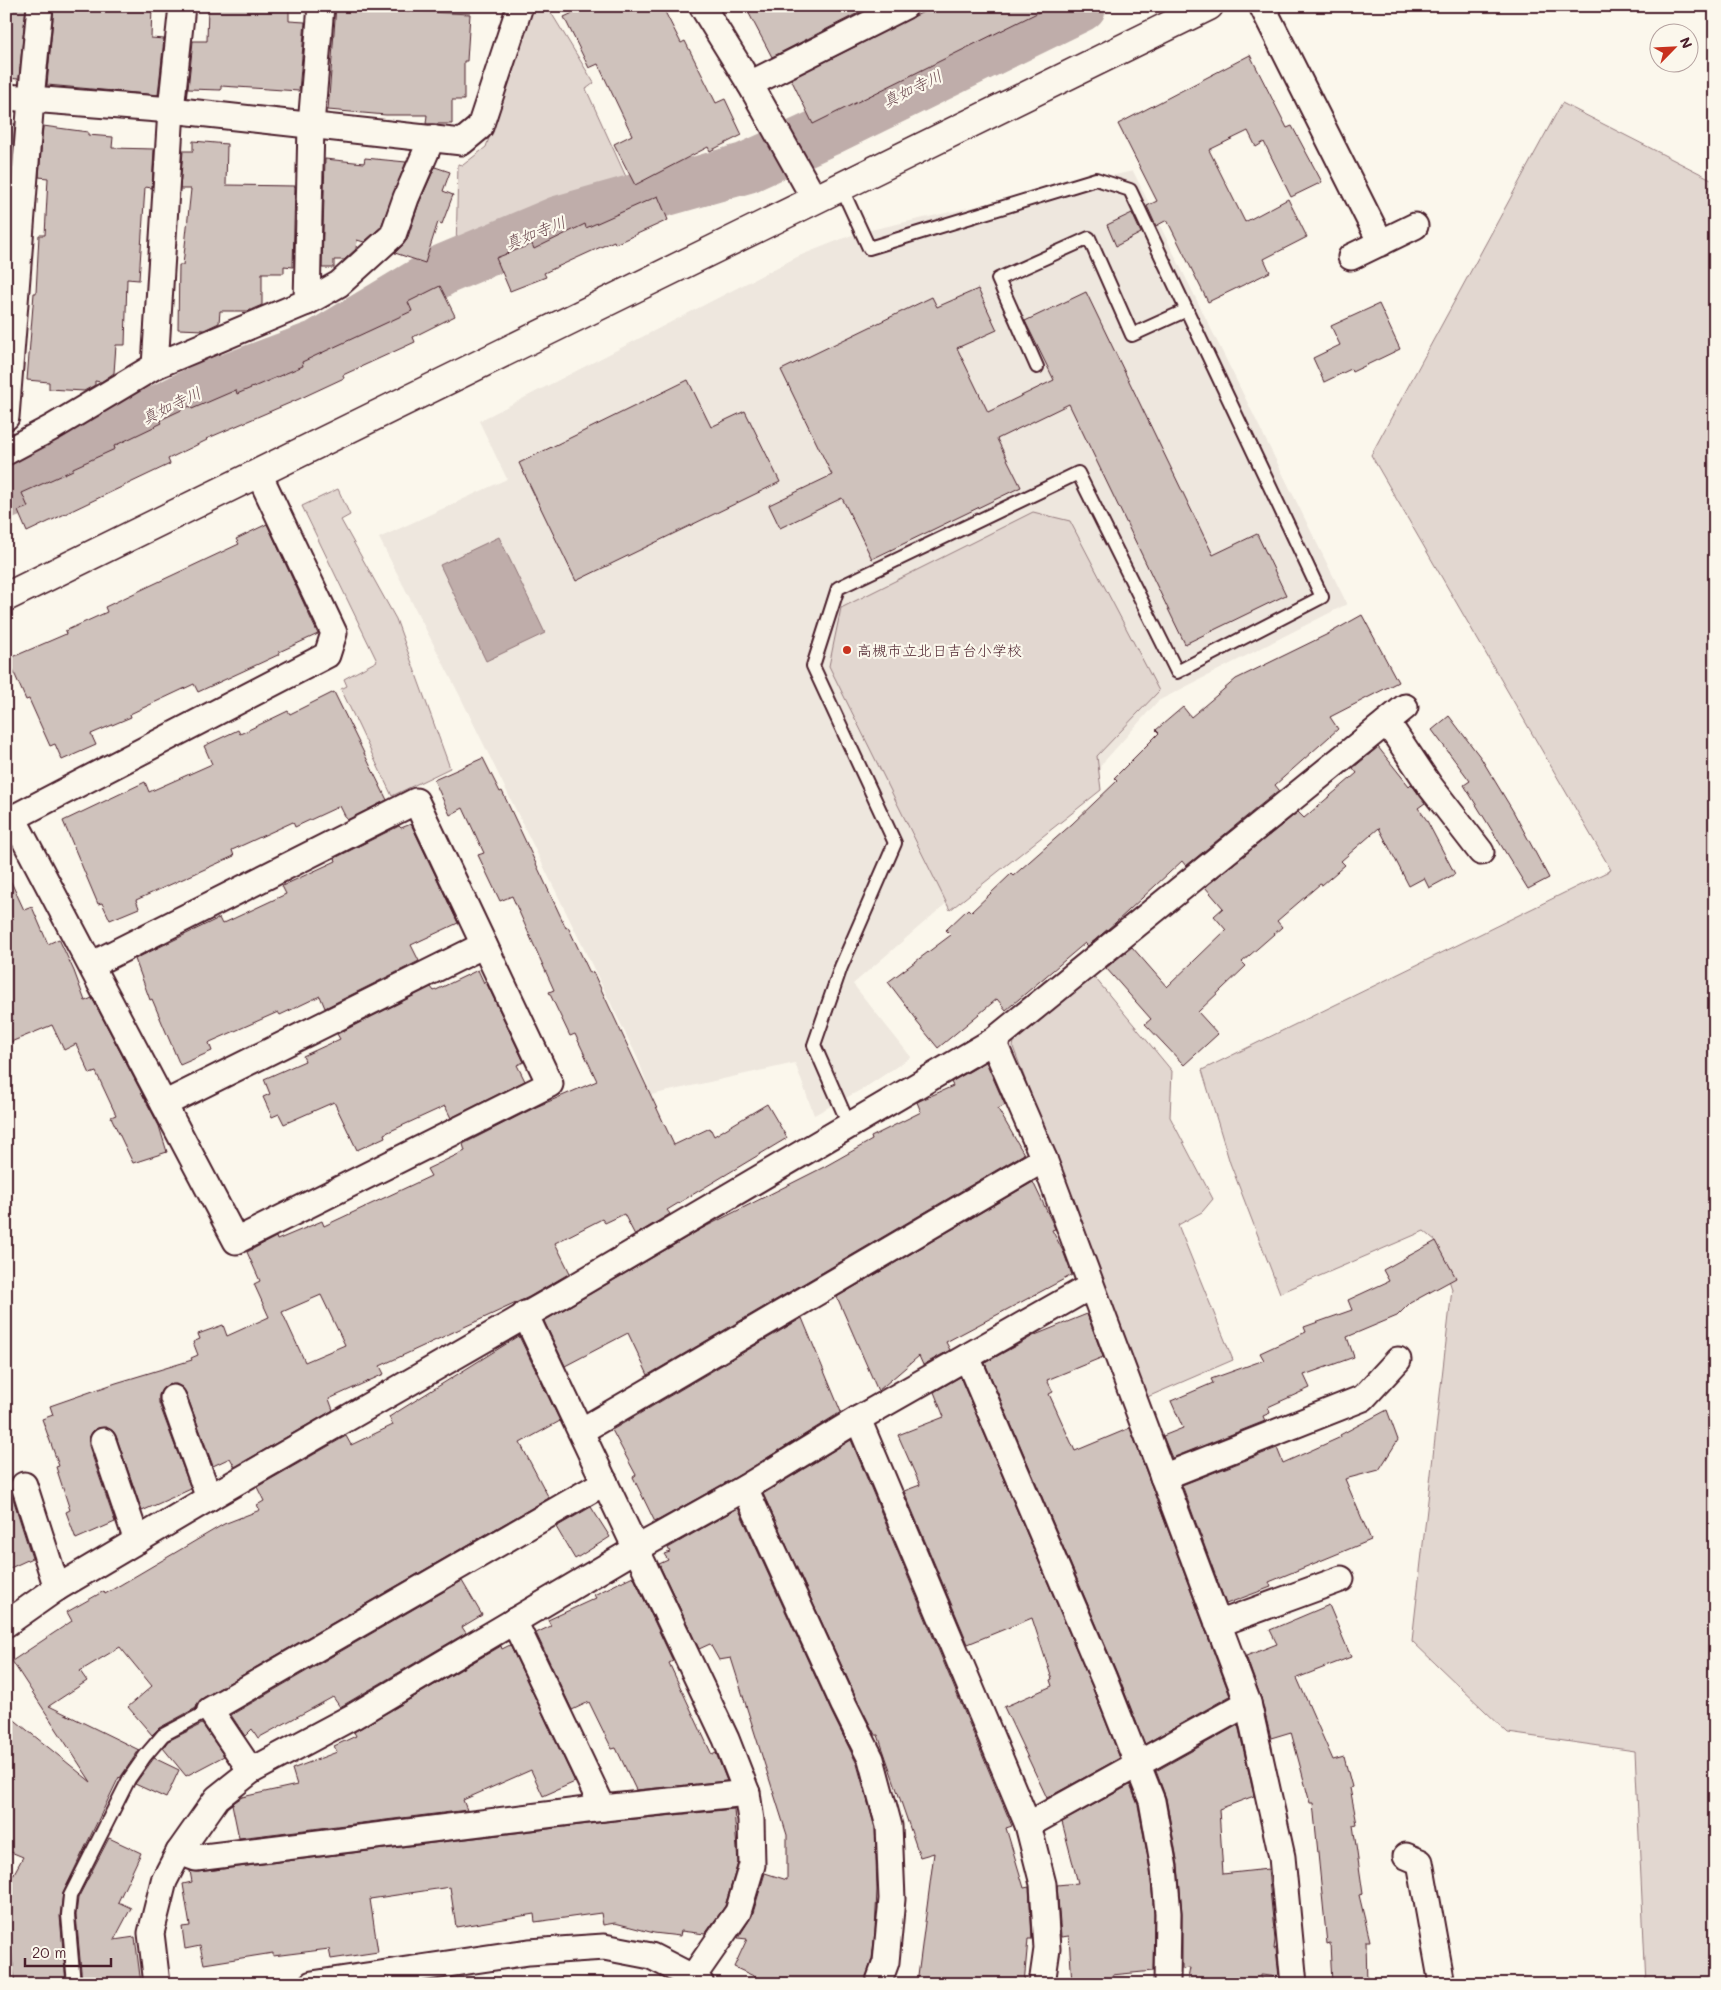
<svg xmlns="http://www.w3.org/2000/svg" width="1721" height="1990" font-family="Mali,'Klee One',sans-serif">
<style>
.built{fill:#eee7de}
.green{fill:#e2d7d0;stroke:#967b7e}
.water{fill:#bfadaa;stroke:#907477}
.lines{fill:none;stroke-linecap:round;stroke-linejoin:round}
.river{stroke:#bfadaa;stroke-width:51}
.building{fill:#cfc2bc;stroke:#4a1f2b;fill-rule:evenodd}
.service-casing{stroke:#4a1f2b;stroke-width:16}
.minor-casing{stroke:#4a1f2b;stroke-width:29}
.tertiary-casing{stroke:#4a1f2b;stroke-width:31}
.service{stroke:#fbf7ec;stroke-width:12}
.minor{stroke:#fbf7ec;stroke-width:25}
.tertiary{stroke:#fbf7ec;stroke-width:28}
.poi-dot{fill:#c8321e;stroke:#fbf7ec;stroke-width:2}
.labels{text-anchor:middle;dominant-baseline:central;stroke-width:4.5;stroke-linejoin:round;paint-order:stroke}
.poi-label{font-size:15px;fill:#4a1f2b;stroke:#fbf7ec;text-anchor:start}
.water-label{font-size:16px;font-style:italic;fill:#6d4a51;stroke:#fbf7ec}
</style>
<rect width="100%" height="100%" fill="#fbf7ec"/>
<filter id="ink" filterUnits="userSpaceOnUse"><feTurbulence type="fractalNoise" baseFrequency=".02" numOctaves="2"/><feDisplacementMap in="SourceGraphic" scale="10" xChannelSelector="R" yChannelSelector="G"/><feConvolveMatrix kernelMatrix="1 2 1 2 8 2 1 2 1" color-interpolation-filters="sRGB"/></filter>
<g filter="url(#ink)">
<polygon class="built" points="1133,171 1347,604 1158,701 1101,765 1097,786 1008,850 853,984 911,1057 866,1087 814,1115 795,1063 651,1095 638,1059 460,696 379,538 507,479 479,421 799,256 857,233"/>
<g class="green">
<polygon points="532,6 547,6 594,83 586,89 627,179 561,201 456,252 458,164 463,165 486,147"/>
<polygon points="1562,103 1715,181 1715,1984 1646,1984 1635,1751 1508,1733 1412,1641 1452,1289 1436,1241 1424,1231 1280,1293 1230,1163 1202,1070 1611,870 1371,455"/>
<polygon points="338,489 350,515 341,520 396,619 450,768 392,796 341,689 347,686 344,679 377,661 302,506"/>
<polygon points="1033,512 1070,521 1159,691 1097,756 1101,790 950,910 829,666 841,608"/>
<polygon points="1091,973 1172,1071 1170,1117 1213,1199 1202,1212 1178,1225 1233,1360 1145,1398 1013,1047 1015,1036"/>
</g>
<polygon class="water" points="499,537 545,633 486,661 440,565"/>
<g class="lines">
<polyline class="river" points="6,494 14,491 103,438 207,387 317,346 445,269 559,221 746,168 827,131 1081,6"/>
</g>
<g class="building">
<polygon points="6,6 26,7 19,79 6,78"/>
<polygon points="59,6 152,6 151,38 164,39 158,95 47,85 54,8 59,9"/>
<polygon points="208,6 289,6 289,21 305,22 299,91 221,86 221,90 188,89 193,41 207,41"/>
<polygon points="336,6 385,6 384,10 470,14 467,61 464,61 464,100 452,100 452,124 426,124 427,115 386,115 328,110"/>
<polygon points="588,6 662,6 681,43 685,41 716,103 725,99 742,135 710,151 708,147 635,185 614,144 632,135 598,64 589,68 564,17"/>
<polygon points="745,6 860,6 862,11 772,57"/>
<polygon points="935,6 1051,6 813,124 791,79"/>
<polygon points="1250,55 1287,128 1292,126 1322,182 1291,197 1264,142 1256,147 1248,131 1209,150 1245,222 1288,199 1307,237 1264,259 1270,272 1208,302 1167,220 1156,226 1147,206 1157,201 1118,124"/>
<polygon points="6,123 15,124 11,175 6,175"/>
<polygon points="43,126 88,132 88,135 113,137 112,148 154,149 152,188 145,187 139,280 127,279 125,345 116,345 114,373 101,382 95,381 95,385 84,391 49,389 49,382 27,380 34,293 36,293 39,235 45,235 48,178 39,177"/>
<polygon points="193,141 227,144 226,185 295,186 293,267 284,266 284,273 262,273 262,305 248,311 220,311 219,323 204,330 178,329 179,265 183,265 191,189 180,189 183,151 193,151"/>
<polygon points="365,158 406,162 381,227 364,242 357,240 356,249 344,260 334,260 334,268 322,268 325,159 364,163"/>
<polygon points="435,167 450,172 443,191 453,195 442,224 438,222 425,263 395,253 407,240 419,203"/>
<polygon points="658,196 668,220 615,244 614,241 544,273 546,277 510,291 496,258 532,244 534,249 585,224 586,228"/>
<polygon points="1132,213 1141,233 1116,246 1107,225"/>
<polygon points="440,286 455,316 413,337 415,342 343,375 344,378 299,399 206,439 207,440 168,459 170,464 27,532 18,511 28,507 22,493 73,470 73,468 115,449 114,446 162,423 160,420 190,406 192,409 236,390 237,394 303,366 302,362 412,311 408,302"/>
<polygon points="978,289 997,330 957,348 988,412 1054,380 1025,321 1086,292 1213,555 1257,534 1286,595 1185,644 1069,404 997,439 1021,487 872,559 842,498 780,528 769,505 832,475 781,370 932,297 937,307"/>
<polygon points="1379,304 1400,349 1352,372 1351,369 1324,382 1313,358 1340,345 1331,326"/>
<polygon points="688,380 711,427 745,411 780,482 576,581 519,463"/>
<polygon points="267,524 318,634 279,652 280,654 198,692 194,684 130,714 131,717 91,734 96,745 62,760 55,744 50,746 29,699 26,700 8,659 66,634 65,631 107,612 105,607 239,544 236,539"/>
<polygon points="1362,615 1398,682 1330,717 1338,729 1275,785 1279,790 1186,866 1182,861 1115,923 1088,946 1085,943 1006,1010 997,999 938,1048 916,1021 917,1020 888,982 951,935 946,930 968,909 971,912 1011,874 1013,876 1072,824 1117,781 1114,778 1159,733 1156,730 1183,707 1191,717 1236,679 1328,634"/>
<polygon points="334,692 387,800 347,820 340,806 295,827 293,822 232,850 234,856 136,900 139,908 110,920 102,903 98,904 63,821 145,782 149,792 212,764 204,746 238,730 240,734 288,711 290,714"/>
<polygon points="1449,716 1481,758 1513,811 1549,878 1528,889 1464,785 1470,781 1432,730"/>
<polygon points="1378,747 1409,786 1411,784 1425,803 1418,808 1426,819 1455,874 1429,888 1424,878 1409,886 1379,828 1341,861 1345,865 1322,885 1320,884 1277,921 1282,927 1242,962 1246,966 1198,1012 1218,1034 1184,1065 1145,1024 1151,1019 1106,968 1132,947 1167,987 1226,930 1214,916 1223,908 1205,887 1298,812 1304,818 1357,773 1353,768"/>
<path d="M483 758 500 792 502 791 566 928 568 927 590 973 593 972 674 1145 710 1128 714 1136 767 1104 787 1138 667 1210 670 1214 635 1235 624 1214 605 1223 602 1219 555 1243 570 1273 529 1297 380 1366 384 1374 329 1399 333 1410 235 1467 230 1458 213 1466 186 1393 182 1387 176 1384 168 1385 162 1389 159 1395V1403L191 1489 142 1511 116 1436 113 1431 106 1427 98 1428 93 1431 89 1438V1446L115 1522 76 1539 66 1512 70 1510 56 1467 59 1466 42 1419 53 1415 50 1406 116 1383 192 1360 191 1358 198 1355 193 1342 200 1339 198 1334 223 1325 227 1336 269 1317 254 1284 260 1281 247 1252 276 1237 277 1240 322 1221 324 1226 431 1176 427 1169 465 1151 463 1144 536 1107 597 1081 575 1034 570 1036 549 992 554 990 512 896 500 901 478 855 484 853 463 808 450 815 434 780ZM321 1295 345 1345 305 1362 282 1312Z"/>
<polygon points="411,824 458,923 411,945 419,961 325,1008 320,996 280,1015 278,1012 210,1042 209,1043 212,1051 180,1065 152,999 150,1000 135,959 219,918 222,924 286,894 282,886 336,861 335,858 399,826 401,828"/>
<polygon points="6,871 24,910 32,907 48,944 59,939 74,971 85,1001 92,998 159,1126 167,1152 133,1163 111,1117 116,1115 96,1072 90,1074 76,1044 64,1050 52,1025 6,1044"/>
<polygon points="478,970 484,983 486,982 524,1062 517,1065 525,1081 451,1118 445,1106 384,1134 385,1137 357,1150 334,1102 284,1124 279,1114 272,1117 263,1097 270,1094 264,1079 305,1061 303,1056 340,1039 337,1034 431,987 434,991"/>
<polygon points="986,1062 1005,1105 998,1109 1024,1154 648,1375 628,1333 565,1366 544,1321 701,1229 824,1167 872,1140 871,1137 921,1112 917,1102 953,1086 951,1082"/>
<polygon points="1033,1182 1053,1224 1055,1229 1052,1230 1063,1251 1072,1275 946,1342 950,1350 923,1365 919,1356 878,1391 837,1297"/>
<polygon points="1436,1241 1456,1278 1410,1303 1397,1316 1347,1337 1354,1357 1304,1375 1310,1388 1268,1407 1270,1413 1263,1416 1265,1421 1172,1458 1163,1436 1183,1428 1171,1401 1213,1383 1211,1379 1264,1360 1260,1353 1306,1332 1304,1327 1352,1310 1348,1300 1389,1281 1383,1270"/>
<polygon points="1087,1314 1103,1357 1047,1380 1053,1392 1049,1394 1075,1451 1130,1428 1230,1696 1145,1744 1117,1673 985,1363 1035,1335"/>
<polygon points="802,1318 841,1412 738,1476 655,1522 633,1477 636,1475 612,1430"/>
<polygon points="519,1336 560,1421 520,1443 549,1498 203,1698 198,1703 196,1708 159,1728 152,1735 128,1707 152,1686 120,1647 80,1671 87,1681 49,1706 139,1750 120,1778 119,1777 63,1893 60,1916 66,1983 15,1984 6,1903 6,1888 23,1857 6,1850 6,1713 91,1782 12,1661 72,1621 67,1612 104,1591 105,1594 224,1524 260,1510 257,1505 264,1501 257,1487 346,1436 351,1445 393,1425 389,1417"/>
<polygon points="960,1377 1091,1684 1120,1758 1047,1798 1004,1707 1052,1686 1050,1680 1052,1679 1032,1618 968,1644 904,1491 920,1485 898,1435 944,1417 934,1392"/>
<polygon points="1387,1410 1398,1440 1379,1470 1345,1479 1371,1540 1269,1582 1271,1587 1226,1604 1182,1485 1277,1448 1283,1463 1341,1437 1340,1435"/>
<polygon points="851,1440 1012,1826 1006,1828 1024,1888 1029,1887 1032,1939 1028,1939 1024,1984 917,1984 934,1853 920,1857 878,1735 875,1735 857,1699 763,1494"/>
<polygon points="6,1489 10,1489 32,1558 6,1570"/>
<polygon points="591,1507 610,1537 575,1559 556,1527"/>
<polygon points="738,1508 831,1711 857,1764 875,1828 877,1890 875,1931 872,1959 864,1984 771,1984 734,1967 747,1939 738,1938 752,1916 765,1873 787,1880 787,1835 731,1658 719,1660 710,1644 699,1649 659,1564 668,1560 664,1554 670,1552 668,1548"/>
<polygon points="633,1576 673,1661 669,1663 699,1727 712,1755 716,1753 727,1781 636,1790 616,1748 612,1749 589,1702 572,1710 536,1633 551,1626 548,1620 596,1598 594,1595"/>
<polygon points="462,1581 482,1615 462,1627 466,1633 347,1703 340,1707 333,1697 258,1738 252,1729 245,1736 231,1715"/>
<polygon points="1329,1605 1351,1657 1297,1678 1333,1760 1344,1757 1352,1787 1350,1788 1357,1824 1353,1825 1363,1894 1359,1895 1370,1941 1366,1941 1367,1984 1332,1984 1330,1943 1327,1944 1313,1803 1310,1803 1291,1732 1271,1738 1261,1698 1246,1656 1277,1644 1270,1630"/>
<polygon points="510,1645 575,1782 543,1796 531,1770 463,1800 467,1810 239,1838 232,1804 242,1797 297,1785 292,1769 337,1752 334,1746 356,1736 354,1732 501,1646 502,1649"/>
<polygon points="202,1724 224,1756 186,1776 163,1748 168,1741"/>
<polygon points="1238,1725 1254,1796 1219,1809 1223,1874 1268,1869 1275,1940 1274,1949 1276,1948 1279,1977 1261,1975 1261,1984 1187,1984 1190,1968 1182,1969 1182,1913 1178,1865 1166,1798 1156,1771"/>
<polygon points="154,1758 179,1770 166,1798 135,1784"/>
<polygon points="1130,1785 1138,1805 1150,1870 1154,1914 1153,1971 1112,1975 1111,1984 1072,1984 1069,1936 1061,1937 1057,1885 1078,1883 1062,1822"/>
<polygon points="734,1809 738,1863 725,1906 705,1934 681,1931 680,1936 654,1933 615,1923 603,1925 601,1913 535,1922 534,1914 456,1927 450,1887 370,1899 378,1952 331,1959 329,1949 273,1956 273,1953 204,1964 200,1946 185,1949 182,1927 190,1926 183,1884 192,1882 190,1871 198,1872 605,1822"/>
<polygon points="109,1838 141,1853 118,1902 131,1908 114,1940 135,1937 141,1984 87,1984 87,1982 82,1982 76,1915 78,1898"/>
</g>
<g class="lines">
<g class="service-casing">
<g id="service">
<polyline points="841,187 869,248 1096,179 1130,190 1322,597 1177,672 1078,473 838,588 813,666 895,843 841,967 814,1045 849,1125"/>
<polyline points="1037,367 998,279 1089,238 1132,335 1187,310"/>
<polyline points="74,1984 68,1915 70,1896 129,1779 145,1756 163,1735 210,1710"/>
</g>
</g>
<g class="minor-casing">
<g id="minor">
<polyline points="702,6 750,84 815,200"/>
<polyline points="1262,6 1381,243"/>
<polyline points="750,84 905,6"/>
<polyline points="6,97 171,110 462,142 480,127 520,6"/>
<polyline points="1351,257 1415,226"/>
<polyline points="307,302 339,284 393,235 406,198 432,138"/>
<polyline points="155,366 171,110 182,6"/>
<polyline points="6,417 31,99 40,6"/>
<polyline points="6,452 53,427 155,366 307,302 311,125 321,6"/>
<polyline points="1387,722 1430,786 1481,852"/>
<polyline points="91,965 416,801 550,1084 236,1241 13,818 327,655 334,633 259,474"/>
<polyline points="993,1041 1044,1159 1248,1703 1282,1857 1294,1984"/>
<polyline points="164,1104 484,945"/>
<polyline points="525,1314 726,1739 747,1793 751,1820 752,1865 738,1912 688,1984"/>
<polyline points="967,1357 1104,1679 1152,1801 1164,1868 1168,1913 1167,1984"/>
<polyline points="173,1398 209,1498"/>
<polyline points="858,1419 1028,1825 1043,1884 1047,1949 1042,1984"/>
<polyline points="581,1431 1044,1159"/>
<polyline points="103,1441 137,1541"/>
<polyline points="1163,1477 1363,1398 1398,1360"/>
<polyline points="24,1485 57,1588"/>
<polyline points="745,1488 844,1705 871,1759 889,1826 892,1899 886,1962 878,1984"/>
<polyline points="514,1621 603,1808"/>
<polyline points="6,1624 57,1588 209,1498 561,1295 993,1041 1405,707"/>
<polyline points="1218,1624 1341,1579"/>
<polyline points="251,1771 210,1710 605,1482"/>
<polyline points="1028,1825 1248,1703"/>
<polyline points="179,1852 196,1858 603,1808 747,1793"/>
<polyline points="1406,1856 1420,1862 1442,1984"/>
<polyline points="157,1984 151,1933 164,1881 179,1852 217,1798 251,1771 354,1716 636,1549 745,1488 858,1419 1091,1286"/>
<polyline points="312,1984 529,1952 604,1947 651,1956 692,1977 701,1984"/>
</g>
</g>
<g class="tertiary-casing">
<polyline id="tertiary" points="6,597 1209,6"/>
</g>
<use href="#service" class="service"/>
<use href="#minor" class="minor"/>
<use href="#tertiary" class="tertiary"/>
</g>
</g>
<circle class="poi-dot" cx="847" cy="650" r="5"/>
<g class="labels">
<g class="poi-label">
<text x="857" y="650">高槻市立北日吉台小学校</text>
</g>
<g class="water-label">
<text transform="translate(912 88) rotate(-26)">真如寺川</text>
<text transform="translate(535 232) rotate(-21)">真如寺川</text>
<text transform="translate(171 405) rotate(-26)">真如寺川</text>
</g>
</g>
<rect width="1721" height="1990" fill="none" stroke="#fbf7ec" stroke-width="25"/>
<rect x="12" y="12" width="1696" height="1965" fill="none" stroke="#4a1f2b" stroke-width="2" filter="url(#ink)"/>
<g transform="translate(1674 48) rotate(66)"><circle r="24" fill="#fbf7ec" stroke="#b4a19f"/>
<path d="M0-4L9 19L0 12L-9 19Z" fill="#c8321e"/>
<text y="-8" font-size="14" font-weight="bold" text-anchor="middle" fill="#4a1f2b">N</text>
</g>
<path d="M25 1958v8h86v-8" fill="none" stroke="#4a1f2b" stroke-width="2.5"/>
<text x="32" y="1958" font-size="15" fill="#4a1f2b" stroke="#fbf7ec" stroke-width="4" paint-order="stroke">20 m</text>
</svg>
